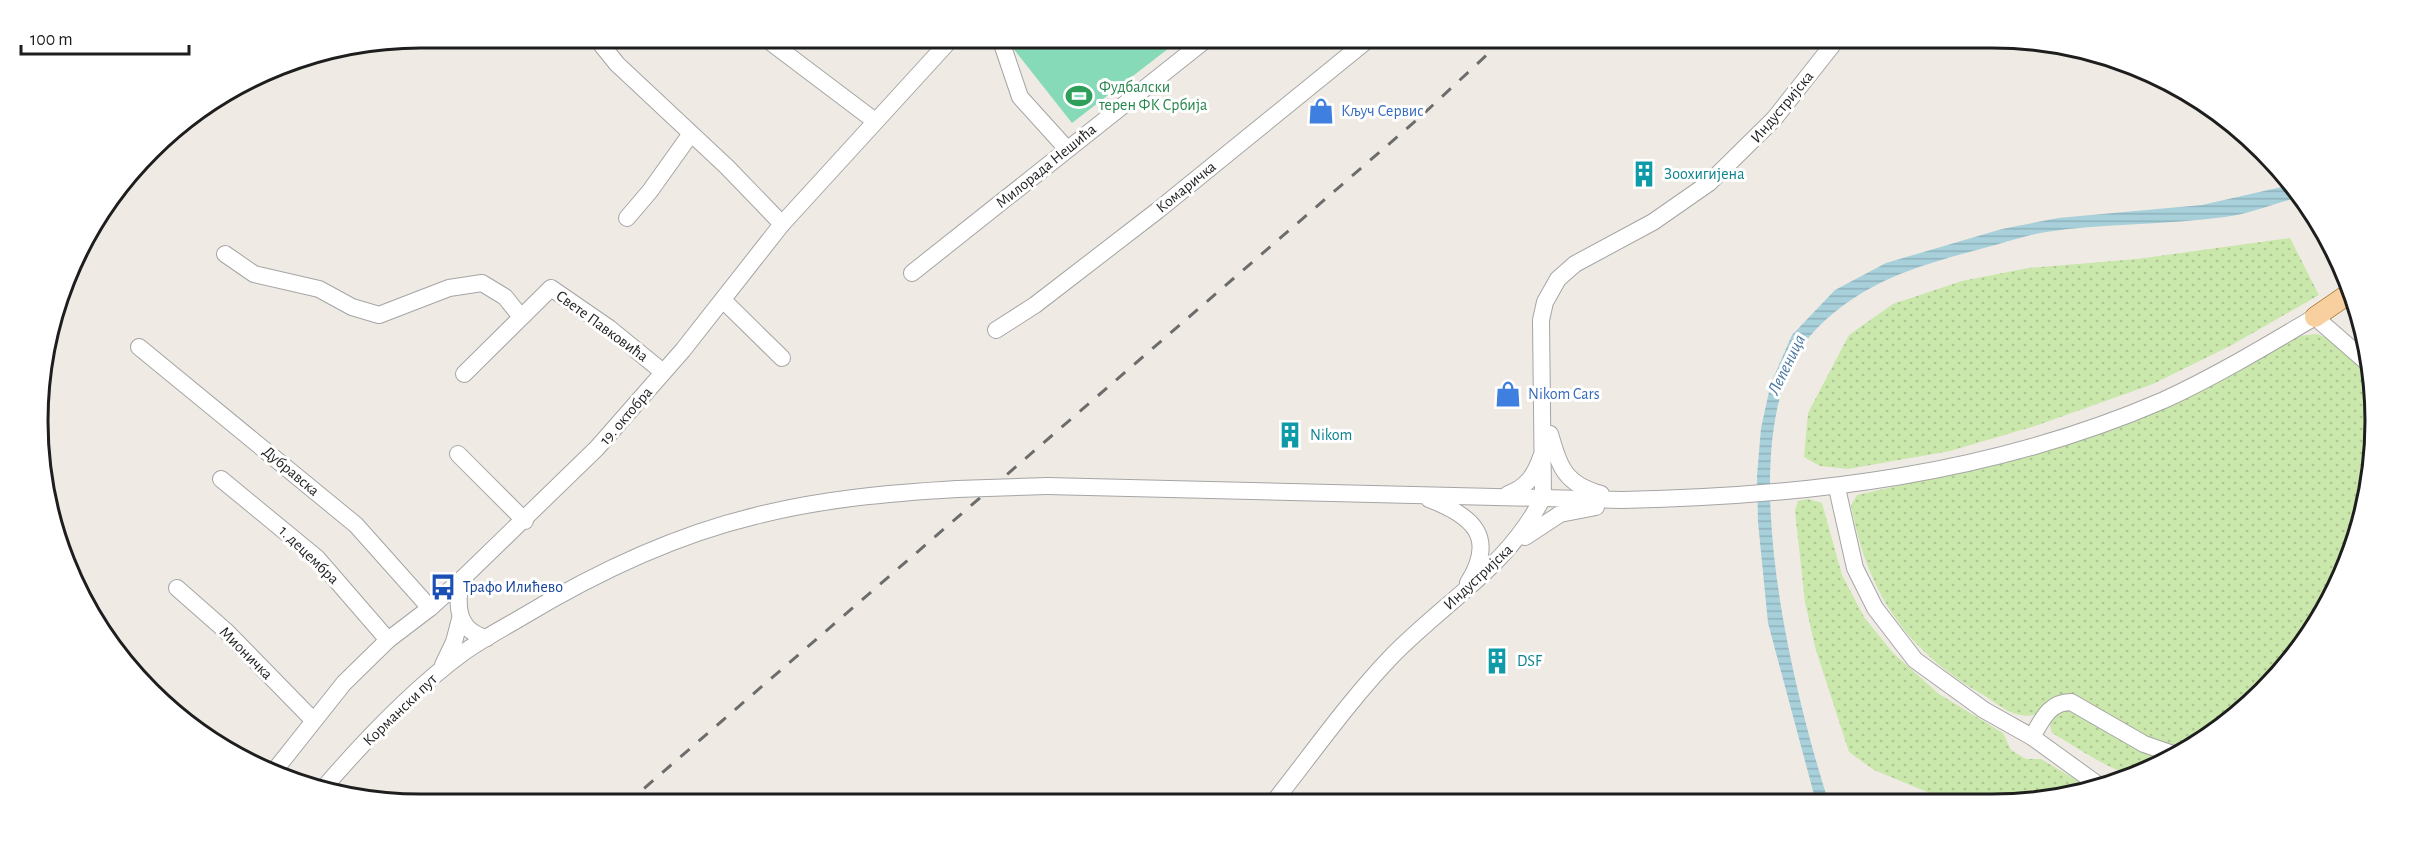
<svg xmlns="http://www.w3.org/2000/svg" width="2413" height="842" font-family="'Alegreya Sans',sans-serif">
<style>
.grass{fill:url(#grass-dots)}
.pitch{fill:#86dab8}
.water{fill:url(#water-rules)}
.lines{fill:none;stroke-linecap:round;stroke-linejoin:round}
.minor-casing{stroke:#a5a5a5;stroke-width:18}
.major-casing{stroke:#916107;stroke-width:21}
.minor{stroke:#fff;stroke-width:16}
.major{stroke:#f8d0a0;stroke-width:20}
.rail{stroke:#6c6c6c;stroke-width:3;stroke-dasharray:12 12;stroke-linecap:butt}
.minor-bridge-casing{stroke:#a5a5a5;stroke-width:18;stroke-linecap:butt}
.minor-bridge{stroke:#fff;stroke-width:16}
.labels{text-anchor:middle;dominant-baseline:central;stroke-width:6;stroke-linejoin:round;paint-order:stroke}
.leisure-label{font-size:16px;fill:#27864d;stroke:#fff;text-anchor:start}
.street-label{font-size:16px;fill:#1e1e1e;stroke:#fff}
.shop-label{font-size:16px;fill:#366cbe;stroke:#fff;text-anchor:start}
.culture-label{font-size:16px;fill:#0d838f;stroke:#fff;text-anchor:start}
.transit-label{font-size:16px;fill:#164399;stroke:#fff;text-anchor:start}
.water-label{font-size:18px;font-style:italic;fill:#4b79a2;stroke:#fff}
.rim{fill:none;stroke:#1e1e1e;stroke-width:3}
</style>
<defs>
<pattern id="grass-dots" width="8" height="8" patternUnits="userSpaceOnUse" patternTransform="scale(1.5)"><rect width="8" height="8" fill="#cae7ac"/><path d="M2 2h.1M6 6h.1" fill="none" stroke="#adc694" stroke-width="1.8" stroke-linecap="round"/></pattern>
<pattern id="water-rules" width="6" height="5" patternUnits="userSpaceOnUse" patternTransform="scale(1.5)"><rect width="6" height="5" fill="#a7d0da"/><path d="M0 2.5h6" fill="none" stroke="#8fb2bb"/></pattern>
</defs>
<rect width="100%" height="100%" fill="#efebe4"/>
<g class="grass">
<polygon points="2290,238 2319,295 2230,346 2153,384 2038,425 1950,451 1848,469 1820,466 1804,457 1808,413 1849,335 1893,304 1962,281 2028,268 2137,259"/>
<path d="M2317 334 2336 341 2372 374 2363 520 2324 613 2245 709 2185 750 2169 748 2077 699C2061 705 2037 719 2020 715 2007 713 1992 700 1980 693 1904 648 1867 591 1851 505L1857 495 2012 460 2072 441 2298 336Z"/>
<polygon points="1808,499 1822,503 1842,575 1864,617 1893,653 1939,694 2003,733 2011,750 2026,759 2041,759 2088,787 2042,801 1949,801 1874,770 1849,752 1815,647 1805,602 1795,511 1798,501"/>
<path d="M2067 708 2170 759C2160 766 2143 774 2131 774 2118 775 2066 741 2052 733L2049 722 2052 715Z"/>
</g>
<polygon class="pitch" points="1005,38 1182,38 1072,123"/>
<path class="water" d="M2286 186 2296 198C2273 204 2248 214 2225 217 2166 225 2105 223 2046 232 2026 235 2004 243 1984 248 1917 266 1858 282 1810 336 1728 432 1792 684 1826 794L1827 802H1816L1768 623 1758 522 1757 476 1761 428 1771 383 1792 335 1835 290 1886 263 2002 229 2058 218 2202 205Z"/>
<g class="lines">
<g class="minor-casing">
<g id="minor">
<polyline points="596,38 617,64 727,167 782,224"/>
<polyline points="765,38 875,121"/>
<polyline points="1000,38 1020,97 1067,149"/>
<polyline points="627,218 650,191 690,135"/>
<polyline points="225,254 254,274 319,289 352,307 379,315 449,288 482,283 505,297 521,317"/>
<polyline points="912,273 1208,38"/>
<polyline points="724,301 782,358"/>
<polyline points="996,330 1035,305 1157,211 1370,38"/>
<polyline points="139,347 356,525 430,608"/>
<polyline points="464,374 551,288 609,328 663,372"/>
<path d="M1550 434C1560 468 1565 484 1601 494"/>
<polyline points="458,454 525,521"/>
<polyline points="221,479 317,558 388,640"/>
<path d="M1047 486 1622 500C1809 496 1991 475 2164 400 2216 376 2266 346 2315 317L2370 365"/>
<polyline points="1837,488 1855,568 1875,608 1915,660 1984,710 2032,737 2097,784"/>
<path d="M1508 494C1526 488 1535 475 1541 457"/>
<path d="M1429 499C1473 516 1497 537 1468 583"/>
<polyline points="1525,537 1560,514 1596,507"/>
<path d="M462 579C455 605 457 631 487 638"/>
<polyline points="177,588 227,632 313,720"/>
<polyline points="443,665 454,642 460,619"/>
<path d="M2032 737C2042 720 2049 702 2071 702L2144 744 2176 755"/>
<polyline points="275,770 344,683 388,640 430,608 462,579 597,448 683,350 782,224 952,38"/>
<path d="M321 791C363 742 409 693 460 655 480 640 502 629 522 617 595 573 672 536 755 516 821 499 889 493 957 489"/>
<path d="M1273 803C1311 755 1348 702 1391 657 1443 603 1509 566 1543 497L1541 320 1545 302 1558 279 1575 264 1653 222 1709 183 1774 119 1838 38"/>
</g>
</g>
<g class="major-casing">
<polyline id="major" points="2315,317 2347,295"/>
</g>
<use href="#minor" class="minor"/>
<use href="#major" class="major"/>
<polyline class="rail" points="626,804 1419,118 1505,38"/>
<g class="minor-bridge-casing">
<polyline id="minor-bridge" points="957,489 1047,486"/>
</g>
<use href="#minor-bridge" class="minor-bridge"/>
</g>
<defs>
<g id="stadium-bare" transform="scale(2.07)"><path d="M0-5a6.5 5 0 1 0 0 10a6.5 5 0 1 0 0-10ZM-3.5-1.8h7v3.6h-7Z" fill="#2e9e5b" stroke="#fff" stroke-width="2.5" paint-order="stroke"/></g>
<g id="shop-bare" transform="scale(2.07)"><path d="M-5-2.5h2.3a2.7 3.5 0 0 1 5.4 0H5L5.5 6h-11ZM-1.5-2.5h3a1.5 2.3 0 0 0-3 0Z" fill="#3f7fe0" stroke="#fff" stroke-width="2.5" paint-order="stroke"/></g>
<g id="building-bare" transform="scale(2.07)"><path d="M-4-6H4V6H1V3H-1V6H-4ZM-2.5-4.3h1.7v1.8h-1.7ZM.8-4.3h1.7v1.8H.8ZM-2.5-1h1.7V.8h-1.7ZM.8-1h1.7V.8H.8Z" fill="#0f9aa8" stroke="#fff" stroke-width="2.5" paint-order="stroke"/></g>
<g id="bus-bare" transform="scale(2.07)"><path d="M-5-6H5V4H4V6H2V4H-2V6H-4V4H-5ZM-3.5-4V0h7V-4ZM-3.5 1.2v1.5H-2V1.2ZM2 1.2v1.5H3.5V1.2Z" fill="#1a4fb4" stroke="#fff" stroke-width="2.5" paint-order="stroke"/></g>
</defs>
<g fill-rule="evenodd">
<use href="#stadium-bare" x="1079" y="96"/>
<use href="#shop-bare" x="1321" y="111"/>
<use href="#building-bare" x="1644" y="174"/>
<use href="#shop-bare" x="1508" y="394"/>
<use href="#building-bare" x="1290" y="435"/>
<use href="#bus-bare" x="443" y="587"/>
<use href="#building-bare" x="1497" y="661"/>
</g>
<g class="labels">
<g class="leisure-label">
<text x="1099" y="87">Фудбалски<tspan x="1099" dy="18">терен ФК Србија</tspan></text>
</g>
<g class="street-label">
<text transform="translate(1782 107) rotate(-50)">Индустријска</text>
<text transform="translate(1046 166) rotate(-39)">Милорада Нешића</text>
<text transform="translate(1186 187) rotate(-39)">Комаричка</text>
<text transform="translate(602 326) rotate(36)">Свете Павковића</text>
<text transform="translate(626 416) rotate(-49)">19. октобра</text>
<text transform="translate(291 471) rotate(40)">Дубравска</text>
<text transform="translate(309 555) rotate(44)">1. децембра</text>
<text transform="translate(1478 577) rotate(-43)">Индустријска</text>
<text transform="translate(246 653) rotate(45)">Мионичка</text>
<text transform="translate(400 710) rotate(-44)">Кормански пут</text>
</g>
<g class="shop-label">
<text x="1341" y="111">Кључ Сервис</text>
<text x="1528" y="394">Nikom Cars</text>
</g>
<g class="culture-label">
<text x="1664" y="174">Зоохигијена</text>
<text x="1310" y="435">Nikom</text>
<text x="1517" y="661">DSF</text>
</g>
<g class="transit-label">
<text x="463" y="587">Трафо Илићево</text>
</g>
<g class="water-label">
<text transform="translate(1787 365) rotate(-64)">Лепеница</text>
</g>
</g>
<path d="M0 0H2413V842H0ZM421 48H1992A373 373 0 0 1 2365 421V421A373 373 0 0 1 1992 794H421A373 373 0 0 1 48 421V421A373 373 0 0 1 421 48Z" fill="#fff" fill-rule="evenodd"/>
<path class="rim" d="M421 48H1992A373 373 0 0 1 2365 421V421A373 373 0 0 1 1992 794H421A373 373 0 0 1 48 421V421A373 373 0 0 1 421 48Z"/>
<path d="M21 45v9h168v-9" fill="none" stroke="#1e1e1e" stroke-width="3"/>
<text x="30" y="45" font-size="18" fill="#1e1e1e" stroke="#ffffff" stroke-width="4.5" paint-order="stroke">100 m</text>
</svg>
